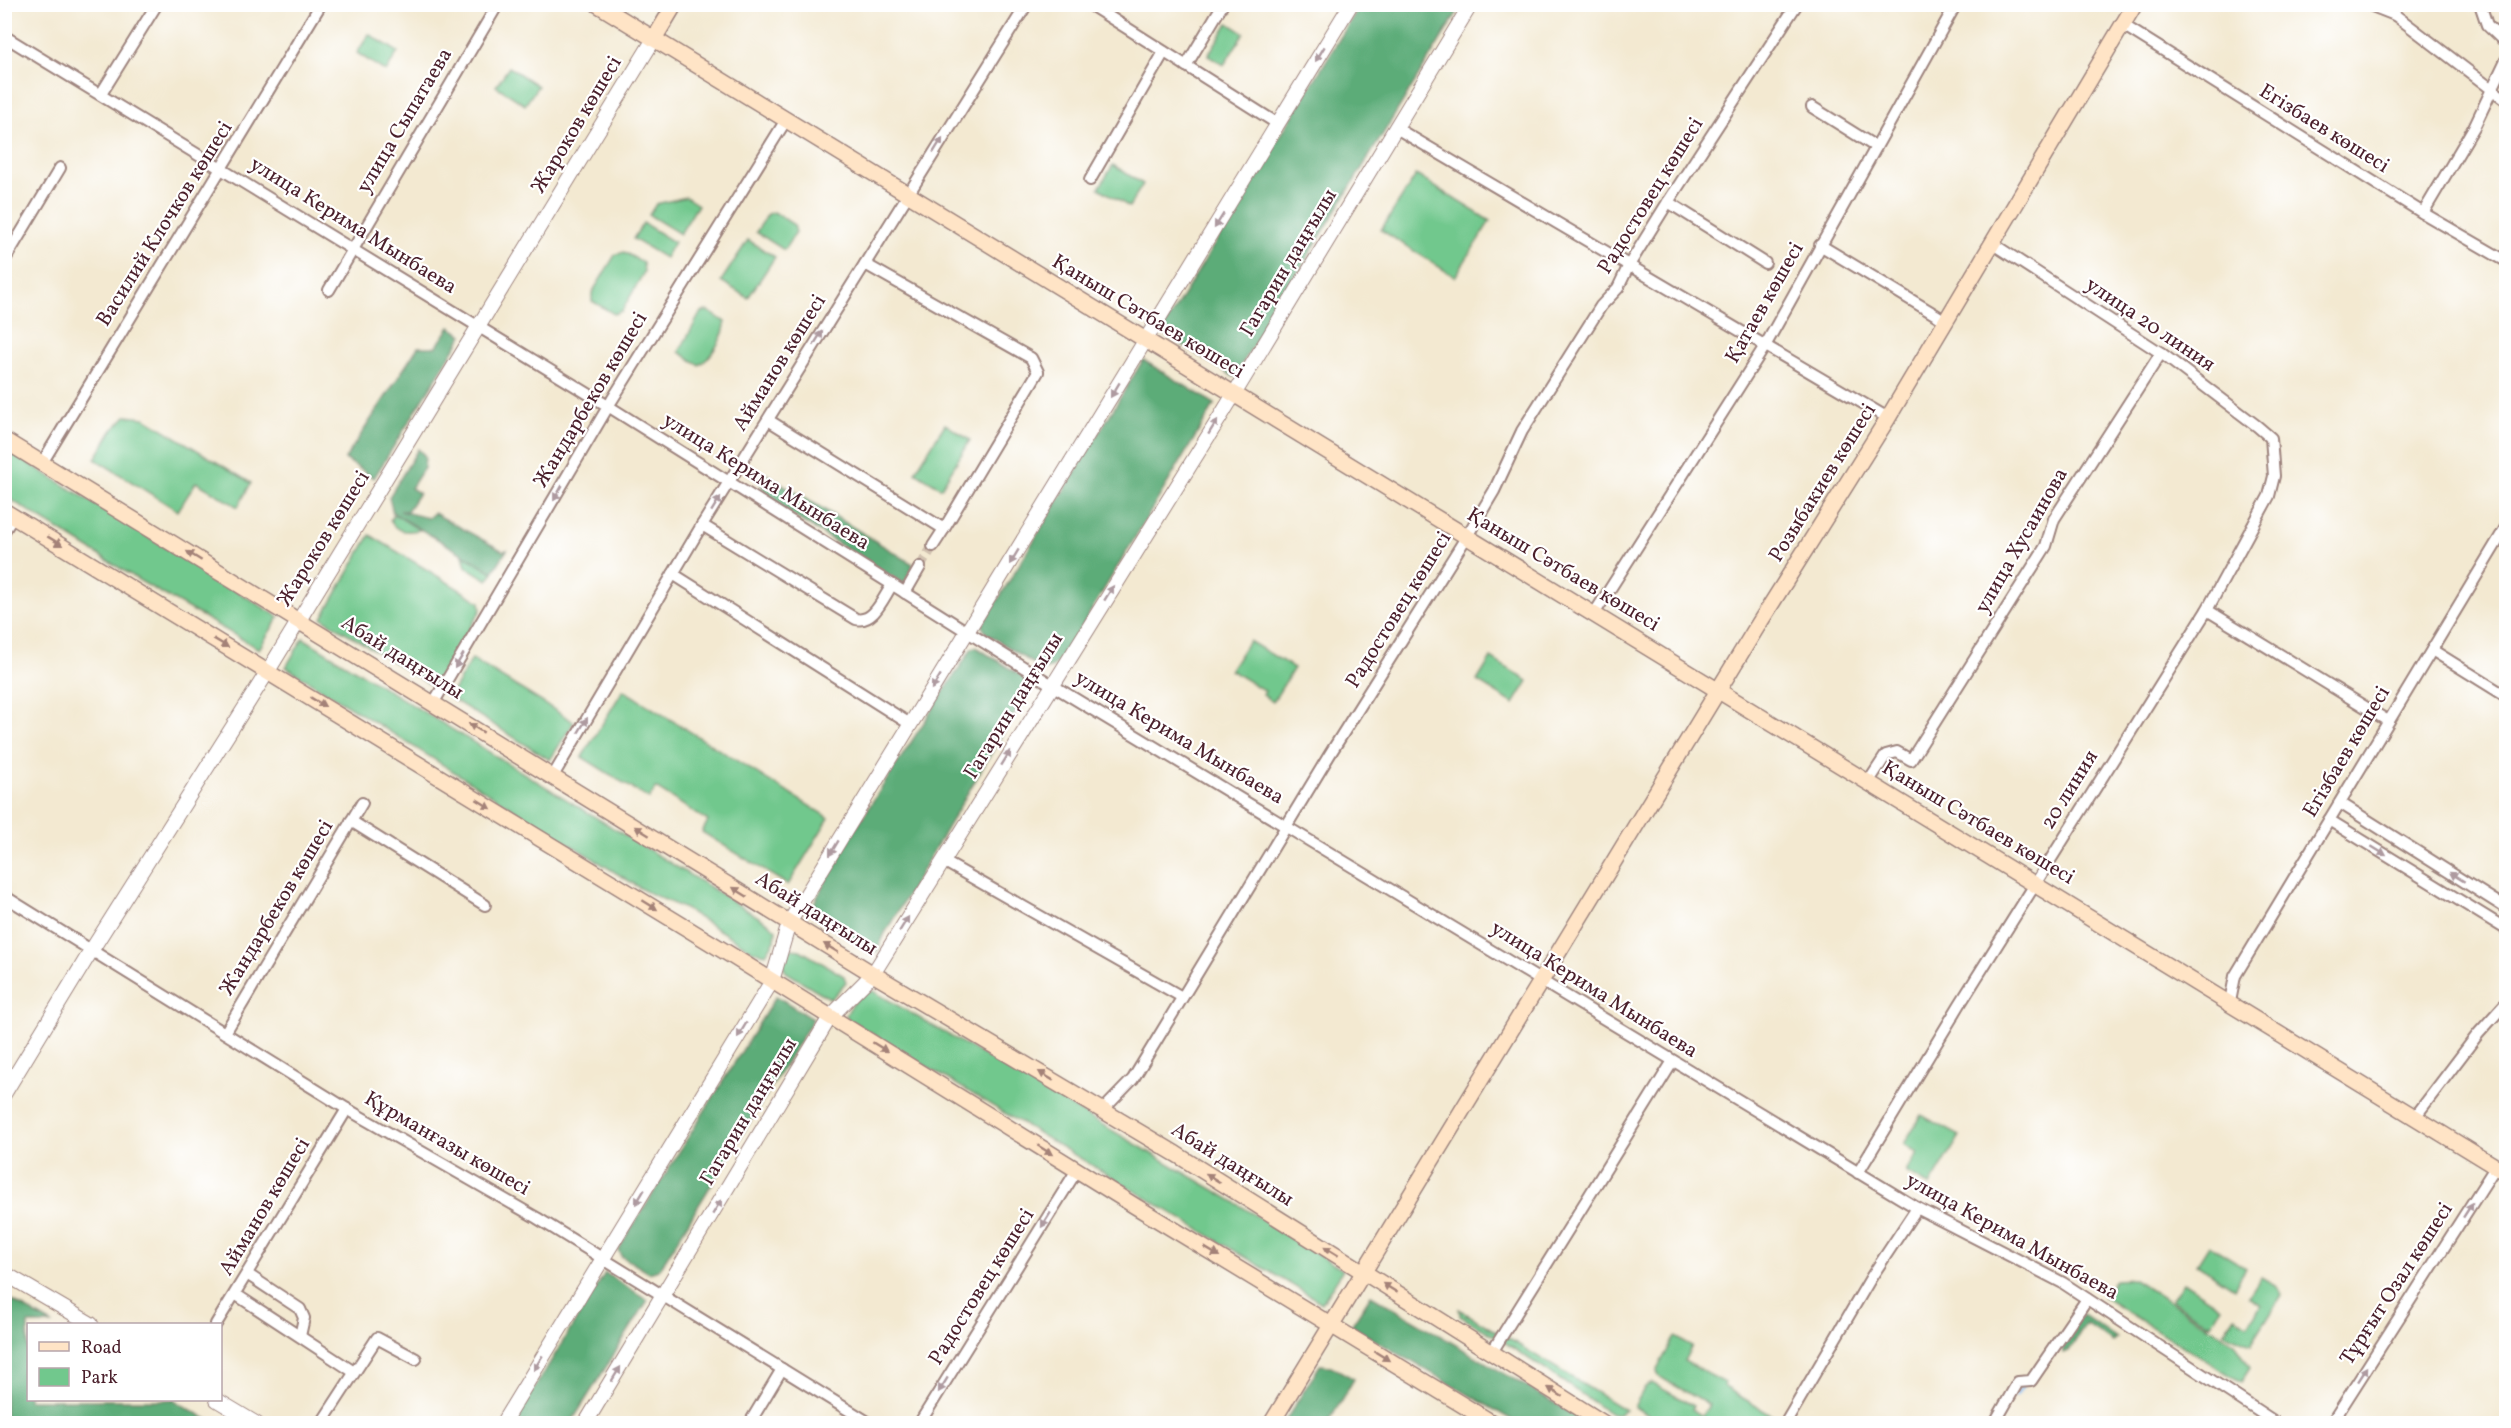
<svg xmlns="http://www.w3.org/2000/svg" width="2511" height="1428" font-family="Vollkorn,serif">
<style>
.green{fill:#71c88d;stroke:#5e745c;stroke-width:1.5}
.forest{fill:#5cac78;stroke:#536652;stroke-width:1.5}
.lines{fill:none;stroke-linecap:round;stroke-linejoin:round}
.stream{stroke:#7db6ee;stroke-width:3}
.minor-tunnel{stroke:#d1c1b0;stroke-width:10;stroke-dasharray:10 5;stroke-linecap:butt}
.minor-casing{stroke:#9e847e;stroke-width:14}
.tertiary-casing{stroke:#9e847e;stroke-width:16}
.secondary-casing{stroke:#9e847e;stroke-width:18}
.minor{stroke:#fff;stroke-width:10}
.tertiary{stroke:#fff;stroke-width:14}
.secondary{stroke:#ffe4c6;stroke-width:15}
.oneway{fill:#ae9aa0}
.oneway2{fill:#a48278}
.labels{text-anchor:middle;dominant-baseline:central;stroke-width:4.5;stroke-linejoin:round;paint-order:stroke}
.street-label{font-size:21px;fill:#4a1f2b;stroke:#fff}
</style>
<rect width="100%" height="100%" fill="#fff"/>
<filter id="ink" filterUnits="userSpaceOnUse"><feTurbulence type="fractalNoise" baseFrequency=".0167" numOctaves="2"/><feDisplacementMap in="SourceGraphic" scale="12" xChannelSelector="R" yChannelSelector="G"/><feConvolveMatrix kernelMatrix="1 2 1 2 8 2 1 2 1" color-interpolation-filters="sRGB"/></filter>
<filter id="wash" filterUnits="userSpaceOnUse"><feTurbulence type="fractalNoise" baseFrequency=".008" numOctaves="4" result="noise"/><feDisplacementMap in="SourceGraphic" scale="24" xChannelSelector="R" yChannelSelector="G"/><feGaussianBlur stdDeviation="1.35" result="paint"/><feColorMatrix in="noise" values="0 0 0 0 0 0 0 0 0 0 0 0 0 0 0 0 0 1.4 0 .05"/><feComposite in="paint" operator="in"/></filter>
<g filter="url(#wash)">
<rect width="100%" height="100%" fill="#f3e9d1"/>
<g class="green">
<polygon points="1228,23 1244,33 1224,65 1208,55"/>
<polygon points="369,34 398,52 386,72 357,53"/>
<polygon points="509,67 538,86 525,105 496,86"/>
<polygon points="1113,165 1143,184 1129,207 1099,188"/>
<polygon points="1416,175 1490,221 1455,277 1381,230"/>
<polygon points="686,197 698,205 680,234 649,215 656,204"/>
<polygon points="774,212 794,225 796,232 784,250 756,232 768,214"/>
<polygon points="643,223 674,242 665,258 633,239"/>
<polygon points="748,240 775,257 748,298 721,281"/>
<polygon points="624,252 643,263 644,272 622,311 614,314 592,301 592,293 615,255"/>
<path d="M708 311 725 322C726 334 710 360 699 365L679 352 701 312Z"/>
<polygon points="126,416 145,418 251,483 238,507 196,482 178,511 95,459 112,431"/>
<polygon points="945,424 970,440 941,488 915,472"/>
<polygon points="4,448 279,617 259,649 142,582 5,496"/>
<path d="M394 514 420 530C408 532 396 533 390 520Z"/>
<polygon points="370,535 480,602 481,610 434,687 322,618"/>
<polygon points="463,555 493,572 488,580 466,567"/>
<polygon points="303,638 770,924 776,930 775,940 766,954 753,951 685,909 645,891 286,667"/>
<polygon points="1249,641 1294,668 1273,702 1263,695 1265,691 1230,670"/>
<polygon points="1491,658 1528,681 1514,704 1477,681"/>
<polygon points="472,659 574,722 550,760 449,697"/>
<polygon points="623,690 829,818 788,885 702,832 708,821 656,788 649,799 582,757"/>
<polygon points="791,949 800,950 844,976 846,982 831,999 786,972 782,964"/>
<path d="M873 991 1228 1198 1343 1270 1322 1303 849 1020 846 1015C852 1003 860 993 873 991Z"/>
<polygon points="1921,1115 1960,1136 1930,1186 1906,1172 1918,1153 1904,1144"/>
<polygon points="2209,1245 2246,1268 2234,1288 2197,1264"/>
<polygon points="2261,1277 2277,1286 2282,1295 2251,1344 2224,1333 2235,1316 2248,1325 2261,1305 2248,1297"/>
<polygon points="2134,1279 2235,1343 2250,1368 2241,1382 2103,1297 2115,1280"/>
<polygon points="2183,1282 2221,1307 2210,1325 2171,1300"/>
<polygon points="1459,1309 1500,1334 1498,1338 1460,1316"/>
<polygon points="1506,1337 1625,1410 1618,1415 1611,1414 1504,1342"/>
<polygon points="1675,1337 1692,1346 1684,1361 1725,1383 1723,1386 1776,1418 1776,1423 1662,1423 1634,1407 1645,1387 1652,1383 1694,1406 1692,1409 1702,1416 1709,1405 1658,1376 1657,1369"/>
</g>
<g class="forest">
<polygon points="1360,5 1462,5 1234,377 1161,332"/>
<polygon points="450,327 463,335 374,478 345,459 418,347 436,347"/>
<polygon points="1143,360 1215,404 1064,656 1053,667 1043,670 986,633 982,626"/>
<polygon points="418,449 425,456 424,468 411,488 419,493 407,511 400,511 428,518 434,513 503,551 507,550 493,572 393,513 389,497"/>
<polygon points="766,474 913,564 904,584 767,500 761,484"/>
<polygon points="976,647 1028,680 1031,686 885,933 877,952 813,915 814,903 851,835 972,648"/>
<polygon points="776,996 813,1019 659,1270 649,1273 621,1256 618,1250"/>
<polygon points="605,1273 648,1300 571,1423 513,1423"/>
<polygon points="1371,1295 1588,1423 1517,1423 1351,1326"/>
<polygon points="4,1296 52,1324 28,1324 28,1400 174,1400 214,1423 5,1423"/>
<polygon points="2082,1314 2117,1338 2113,1342 2086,1324 2069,1351 2064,1353 2062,1345"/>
<polygon points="1320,1365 1331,1366 1354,1379 1328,1423 1284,1423"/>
</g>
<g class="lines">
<polyline class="stream" points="2016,1396 2022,1387"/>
</g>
</g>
<g filter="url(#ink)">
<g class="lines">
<polyline class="minor-tunnel" points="920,567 933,546"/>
<g class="minor-casing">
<g id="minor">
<polyline points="1089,4 1278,124"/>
<polyline points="2367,4 2395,15"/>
<polyline points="2392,4 2395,15 2506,100"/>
<polyline points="2480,4 2487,25 2506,43"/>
<polyline points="2123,25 2423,213 2506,261"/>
<polyline points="4,36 608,406 1052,685 1917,1208 2063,1283 2278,1424"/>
<polyline points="1186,66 1223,4"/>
<polyline points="101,94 157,4"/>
<polyline points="1812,107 1876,147"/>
<polyline points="1396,128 1888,418"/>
<polyline points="1090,180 1164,52"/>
<polyline points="1668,202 1765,263"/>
<polyline points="2423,213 2474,127 2506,60"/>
<polyline points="1820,245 1946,321"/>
<polyline points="4,261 60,168"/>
<polyline points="329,290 498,4"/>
<polyline points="768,420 944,529 1038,372 1031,358 865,264"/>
<polyline points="42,463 321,4"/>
<path d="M702 525 856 619C874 623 883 598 892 585"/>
<polyline points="4,531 13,517"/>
<polyline points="933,546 944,529"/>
<polyline points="673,574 910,724"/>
<polyline points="905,593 920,567"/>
<polyline points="2207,610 2388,721"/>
<polyline points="1594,614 1765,346 1956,4"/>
<polyline points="2432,650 2506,696"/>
<polyline points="434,702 612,400 786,120"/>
<polyline points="553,776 702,525 1027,4"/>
<polyline points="1869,781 1886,755 1897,752 1911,760 2046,546 2054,519 2161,353"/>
<polyline points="2340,803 2506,908"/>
<polyline points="2329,820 2506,929"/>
<polyline points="351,821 485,905"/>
<polyline points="943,861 1182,997"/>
<polyline points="4,896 347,1109 537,1218 871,1424"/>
<polyline points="2230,1002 2235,976 2506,527"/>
<polyline points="225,1033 362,803"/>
<polyline points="1103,1110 1133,1079 1330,754 1467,536 1494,491 1522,431 1601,306 1618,288 1629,265 1668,202 1797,4"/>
<polyline points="2415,1117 2478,1034 2506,1003"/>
<polyline points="1858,1173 1960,1004 2207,610 2269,496 2274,476 2271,438 2257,426 2161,353 1993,244"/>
<polyline points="247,1274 300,1309 304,1318 300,1336"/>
<polyline points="235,1294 354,1372"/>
<polyline points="216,1324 347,1109"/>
<polyline points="1492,1352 1673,1061"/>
<polyline points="321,1424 377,1338 416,1359"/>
<polyline points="749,1424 782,1369"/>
<polyline points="919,1424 1077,1170"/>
<polyline points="1785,1424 1872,1276 1917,1208"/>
<polyline points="1994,1424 2018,1382 2031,1381 2087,1299"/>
<polyline points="2331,1424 2496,1166"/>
</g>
</g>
<g class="tertiary-casing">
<g id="tertiary">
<polyline points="4,1094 91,951 268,671 654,39"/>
<polyline points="4,1273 91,1324"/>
<polyline points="217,1400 257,1424"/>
<polyline points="502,1424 772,981 789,923 1351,4"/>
<polyline points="585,1424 830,1017 873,974 1222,414 1471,4"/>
</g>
</g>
<g class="secondary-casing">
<g id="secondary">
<polyline points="597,4 2506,1173"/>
<polyline points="654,39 675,4"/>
<polyline points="4,440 873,974 1176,1154 1605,1424"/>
<polyline points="4,511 729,954 1135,1206 1494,1424"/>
<polyline points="1271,1424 1755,630 1888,418 2135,4"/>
</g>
</g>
<use href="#minor" class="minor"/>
<use href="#tertiary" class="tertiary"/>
<use href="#secondary" class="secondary"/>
</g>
<defs><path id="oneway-solid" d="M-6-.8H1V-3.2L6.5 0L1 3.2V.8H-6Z" transform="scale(1.5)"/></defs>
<g class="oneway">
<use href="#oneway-solid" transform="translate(1320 54) rotate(121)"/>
<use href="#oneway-solid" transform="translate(938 145) rotate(-58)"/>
<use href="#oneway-solid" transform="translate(1219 221) rotate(122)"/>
<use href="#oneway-solid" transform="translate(818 338) rotate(-58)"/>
<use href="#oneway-solid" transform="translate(1115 390) rotate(121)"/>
<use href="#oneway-solid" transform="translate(1213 427) rotate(-58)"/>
<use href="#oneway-solid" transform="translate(558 493) rotate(120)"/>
<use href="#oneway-solid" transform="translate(716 504) rotate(-58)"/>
<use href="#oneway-solid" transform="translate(1014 557) rotate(121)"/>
<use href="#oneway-solid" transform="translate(1109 593) rotate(-58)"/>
<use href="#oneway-solid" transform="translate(459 661) rotate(121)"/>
<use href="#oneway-solid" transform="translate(936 682) rotate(122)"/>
<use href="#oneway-solid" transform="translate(583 725) rotate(-59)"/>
<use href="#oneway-solid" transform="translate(1006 758) rotate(-58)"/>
<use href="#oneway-solid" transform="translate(834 848) rotate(121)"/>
<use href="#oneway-solid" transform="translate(2379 851) rotate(32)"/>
<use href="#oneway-solid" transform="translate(2457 877) rotate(-148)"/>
<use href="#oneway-solid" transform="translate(904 924) rotate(-58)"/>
<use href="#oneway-solid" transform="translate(742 1030) rotate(121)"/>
<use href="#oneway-solid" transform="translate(640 1197) rotate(121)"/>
<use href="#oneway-solid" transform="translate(717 1207) rotate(-59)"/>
<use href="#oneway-solid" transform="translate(2468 1210) rotate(-57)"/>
<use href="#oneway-solid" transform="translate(1046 1220) rotate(122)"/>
<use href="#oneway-solid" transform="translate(538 1363) rotate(121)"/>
<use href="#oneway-solid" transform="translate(616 1374) rotate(-58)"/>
<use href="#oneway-solid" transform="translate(2363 1374) rotate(-57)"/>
<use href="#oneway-solid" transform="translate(943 1385) rotate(122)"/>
</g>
<g class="oneway2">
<use href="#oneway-solid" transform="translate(55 541) rotate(31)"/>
<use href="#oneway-solid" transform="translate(194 556) rotate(-148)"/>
<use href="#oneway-solid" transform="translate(221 643) rotate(31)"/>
<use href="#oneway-solid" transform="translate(318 702) rotate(31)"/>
<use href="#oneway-solid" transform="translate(476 728) rotate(-149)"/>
<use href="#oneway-solid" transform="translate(484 804) rotate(32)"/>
<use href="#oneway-solid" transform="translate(642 831) rotate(-148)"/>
<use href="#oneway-solid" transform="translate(740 892) rotate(-148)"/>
<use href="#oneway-solid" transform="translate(650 905) rotate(32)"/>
<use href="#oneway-solid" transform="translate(831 948) rotate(-149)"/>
<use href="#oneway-solid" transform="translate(880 1047) rotate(32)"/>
<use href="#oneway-solid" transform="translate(1046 1076) rotate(-149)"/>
<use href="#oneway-solid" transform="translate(1045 1150) rotate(32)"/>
<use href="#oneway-solid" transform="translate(1213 1178) rotate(-148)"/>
<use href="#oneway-solid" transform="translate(1331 1251) rotate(-148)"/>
<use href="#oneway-solid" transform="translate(1212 1252) rotate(31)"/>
<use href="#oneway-solid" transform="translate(1390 1288) rotate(-148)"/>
<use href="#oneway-solid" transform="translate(1382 1356) rotate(32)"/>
<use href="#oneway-solid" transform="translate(1555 1392) rotate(-148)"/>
</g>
</g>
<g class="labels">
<g class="street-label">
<text transform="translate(405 121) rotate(-59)">улица Сыпатаева</text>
<text transform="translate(577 125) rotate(-59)">Жароков көшесі</text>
<text transform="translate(2324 129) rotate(32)">Егізбаев көшесі</text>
<text transform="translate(1651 196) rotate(-58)">Радостовец көшесі</text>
<text transform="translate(165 224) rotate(-58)">Василий Клочков көшесі</text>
<text transform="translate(353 226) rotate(32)">улица Керима Мынбаева</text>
<text transform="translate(1289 263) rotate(-59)">Гагарин даңғылы</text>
<text transform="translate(1765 303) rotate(-60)">Қатаев көшесі</text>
<text transform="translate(1148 317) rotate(31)">Қаныш Сәтбаев көшесі</text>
<text transform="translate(2150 325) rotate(34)">улица 20 линия</text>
<text transform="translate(780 363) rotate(-58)">Айманов көшесі</text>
<text transform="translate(591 400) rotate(-59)">Жандарбеков көшесі</text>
<text transform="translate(766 482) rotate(32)">улица Керима Мынбаева</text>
<text transform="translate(1823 483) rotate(-58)">Розыбакиев көшесі</text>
<text transform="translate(324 539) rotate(-58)">Жароков көшесі</text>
<text transform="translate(2022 541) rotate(-60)">улица Хусаинова</text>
<text transform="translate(1563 570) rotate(31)">Қаныш Сәтбаев көшесі</text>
<text transform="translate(1399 610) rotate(-58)">Радостовец көшесі</text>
<text transform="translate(402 658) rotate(32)">Абай даңғылы</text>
<text transform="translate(1014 706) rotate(-58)">Гагарин даңғылы</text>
<text transform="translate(1179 738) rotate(31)">улица Керима Мынбаева</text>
<text transform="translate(2347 752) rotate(-59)">Егізбаев көшесі</text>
<text transform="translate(2070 790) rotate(-58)">20 линия</text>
<text transform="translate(1978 823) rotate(31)">Қаныш Сәтбаев көшесі</text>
<text transform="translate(277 908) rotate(-59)">Жандарбеков көшесі</text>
<text transform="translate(816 914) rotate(32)">Абай даңғылы</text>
<text transform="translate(1594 990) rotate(32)">улица Керима Мынбаева</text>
<text transform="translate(749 1112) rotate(-59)">Гагарин даңғылы</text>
<text transform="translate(447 1144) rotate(30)">Құрманғазы көшесі</text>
<text transform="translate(1232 1165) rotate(32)">Абай даңғылы</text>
<text transform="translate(265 1207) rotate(-59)">Айманов көшесі</text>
<text transform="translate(2012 1237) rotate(29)">улица Керима Мынбаева</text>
<text transform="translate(2397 1284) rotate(-57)">Тұрғыт Озал көшесі</text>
<text transform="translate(982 1287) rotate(-58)">Радостовец көшесі</text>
</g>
</g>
<rect width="2511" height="1428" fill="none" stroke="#fff" stroke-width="24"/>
<rect x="27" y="1323" width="195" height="78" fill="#ffffff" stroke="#b7a5aa" stroke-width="1.5"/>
<rect x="39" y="1342" width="30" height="9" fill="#ffe4c6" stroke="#b7a5aa" stroke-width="1.5"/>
<text x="81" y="1353" font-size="18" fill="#4a1f2b">Road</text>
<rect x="39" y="1368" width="30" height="18" fill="#71c88d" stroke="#b7a5aa" stroke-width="1.5"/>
<text x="81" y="1383" font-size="18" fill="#4a1f2b">Park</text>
</svg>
